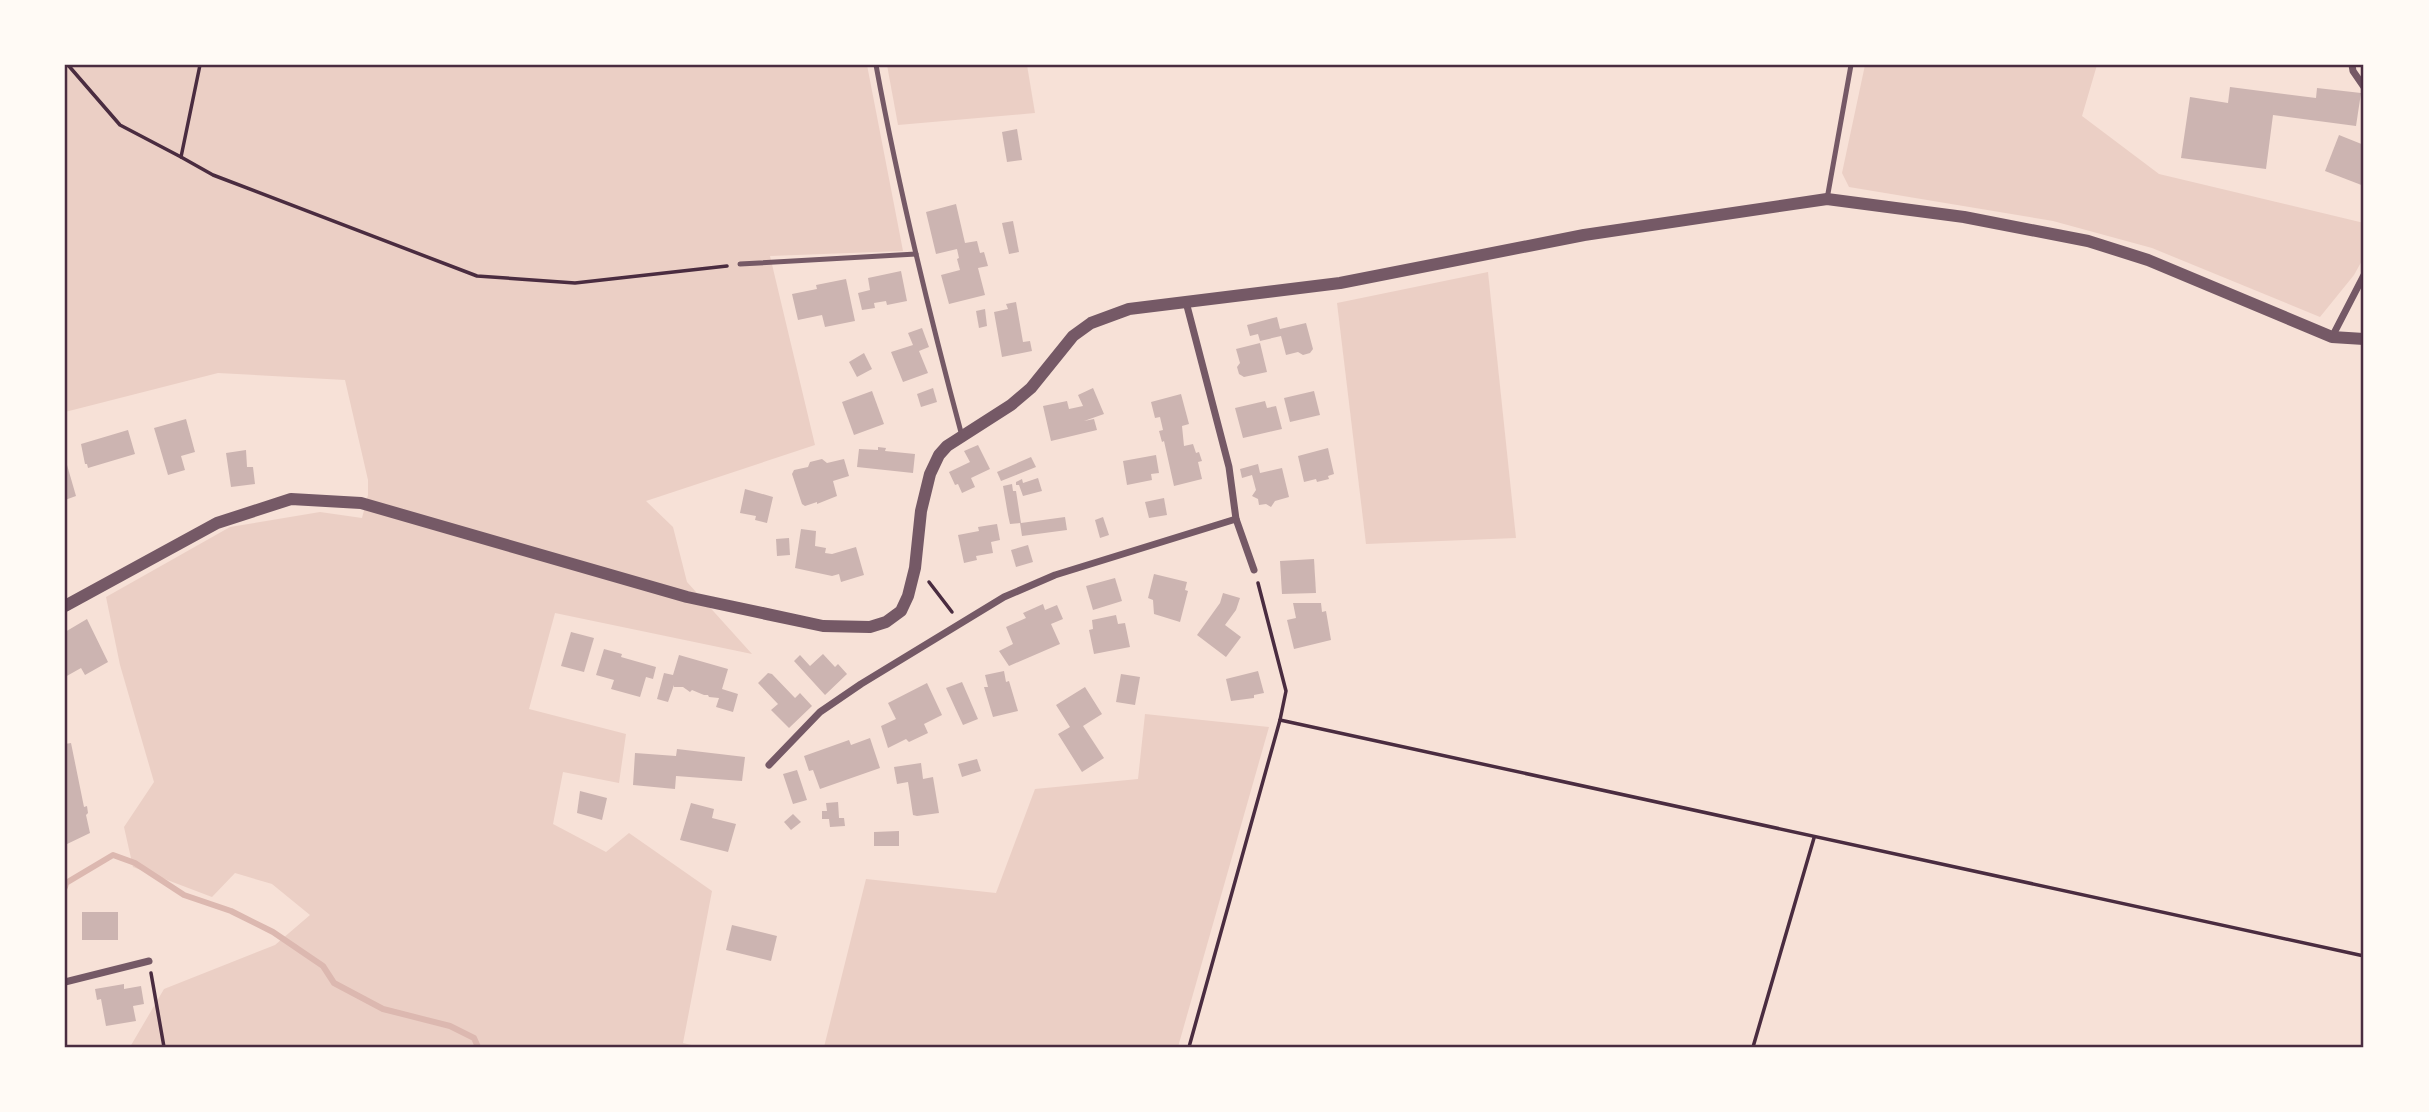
<svg xmlns="http://www.w3.org/2000/svg" width="2429" height="1112" font-family="'Sofia Sans Condensed',sans-serif">
<style>
.green{fill:#ebcfc5}
.lines{fill:none;stroke-linecap:round;stroke-linejoin:round}
.stream{stroke:#dcb8b0;stroke-width:6}
.building{fill:#ccb4b1}
.path{stroke:#4a2c40;stroke-width:3.5}
.service{stroke:#755966;stroke-width:5}
.minor{stroke:#755966;stroke-width:7}
.tertiary{stroke:#755966;stroke-width:12}
.neatline{fill:none;stroke:#4a2c40;stroke-width:2.5}
</style>
<rect width="100%" height="100%" fill="#f7e1d7"/>
<g class="green">
<polygon points="65,65 867,65 903,251 770,256 815,445 646,501 673,527 687,582 752,654 555,613 529,709 626,734 619,783 563,772 553,824 606,852 629,833 712,891 683,1043 700,1047 130,1047 164,989 275,945 310,915 272,884 235,873 212,897 133,867 124,827 154,782 120,665 106,597 230,527 320,512 362,518 368,495 368,480 345,380 218,373 65,412"/>
<polygon points="887,65 1027,65 1035,113 898,125"/>
<polygon points="1865,65 2097,65 2082,116 2159,174 2364,223 2364,257 2354,275 2320,317 2152,248 2053,221 1849,187 1842,173"/>
<polygon points="1488,272 1516,538 1366,544 1337,303"/>
<polygon points="1145,714 1269,727 1178,1047 824,1047 866,879 996,893 1035,789 1138,779"/>
</g>
<g class="lines">
<polyline class="stream" points="65,887 66,883 113,855 135,863 184,895 231,911 273,932 323,966 334,983 383,1009 450,1026 474,1038 478,1047"/>
</g>
<g class="building">
<polygon points="2230,87 2316,98 2317,88 2361,93 2356,126 2273,115 2266,169 2181,158 2190,97 2228,103"/>
<polygon points="1017,129 1022,160 1007,162 1002,132"/>
<polygon points="2339,135 2364,145 2364,186 2325,171"/>
<polygon points="956,204 965,243 977,241 980,253 984,252 988,266 978,268 985,295 949,304 941,275 960,270 957,259 959,258 957,249 936,254 926,212"/>
<polygon points="1013,221 1019,252 1009,254 1002,223"/>
<polygon points="901,271 907,301 887,305 886,301 874,303 875,308 862,310 858,293 870,290 868,278"/>
<polygon points="846,279 855,321 825,327 822,315 798,320 792,294 817,289 816,285"/>
<polygon points="1016,302 1023,342 1030,341 1032,351 1002,357 994,312 1008,309 1006,304"/>
<polygon points="985,309 987,326 979,328 976,311"/>
<polygon points="1277,317 1280,329 1306,323 1313,349 1310,353 1303,355 1298,352 1286,355 1281,336 1260,341 1258,334 1250,336 1247,325"/>
<polygon points="922,328 929,347 919,351 928,373 903,382 891,352 913,345 908,333"/>
<polygon points="1260,343 1267,372 1244,377 1239,374 1237,367 1240,363 1236,349"/>
<polygon points="864,353 872,369 857,377 849,362"/>
<polygon points="933,388 937,402 921,407 917,394"/>
<polygon points="1093,388 1104,414 1084,421 1094,419 1097,430 1051,441 1043,406 1067,401 1069,409 1083,406 1078,395"/>
<polygon points="872,391 884,424 854,435 842,402"/>
<polygon points="1314,391 1320,415 1290,422 1284,398"/>
<polygon points="1181,394 1189,424 1182,426 1184,446 1193,444 1196,453 1199,452 1202,461 1198,462 1202,479 1174,486 1164,441 1162,442 1159,431 1163,430 1160,417 1155,418 1151,402"/>
<polygon points="1265,401 1267,408 1276,406 1282,429 1243,438 1235,408"/>
<polygon points="186,419 195,452 181,456 185,470 168,475 154,428"/>
<polygon points="128,430 135,454 88,468 87,464 85,464 81,444"/>
<polygon points="978,445 990,469 971,478 975,487 962,493 958,484 955,485 949,472 970,462 964,451"/>
<polygon points="878,447 886,448 885,451 915,454 913,473 857,467 859,449 878,450"/>
<polygon points="1328,448 1334,474 1328,476 1329,479 1317,482 1316,479 1304,482 1298,456"/>
<polygon points="246,450 247,467 253,467 255,484 231,487 226,453"/>
<polygon points="1156,455 1159,473 1151,474 1152,480 1127,485 1123,461"/>
<polygon points="1031,457 1036,467 1001,481 997,472"/>
<polygon points="65,458 76,496 65,500"/>
<polygon points="822,459 827,463 844,459 849,476 833,481 837,496 817,504 817,502 805,506 802,504 792,474 794,470 808,467 810,462"/>
<polygon points="1258,464 1260,473 1282,468 1289,497 1275,501 1271,507 1266,504 1259,505 1258,499 1252,496 1256,490 1252,475 1242,478 1240,469"/>
<polygon points="1038,478 1042,491 1023,496 1019,485 1016,485 1016,482 1022,479 1023,483"/>
<polygon points="1012,484 1013,491 1016,491 1021,523 1065,517 1067,530 1022,536 1020,523 1010,524 1008,515 1003,486"/>
<polygon points="745,489 773,497 767,523 755,520 756,516 740,513"/>
<polygon points="1164,498 1167,515 1149,518 1145,502"/>
<polygon points="1103,517 1109,535 1100,538 1095,520"/>
<polygon points="997,524 1000,540 991,542 993,553 976,556 977,560 964,563 958,535 979,531 978,527"/>
<polygon points="801,529 816,531 815,546 826,548 825,553 832,554 856,547 864,575 841,582 839,574 832,576 795,568"/>
<polygon points="789,538 790,555 777,556 776,539"/>
<polygon points="1028,545 1033,562 1016,567 1011,550"/>
<polygon points="1314,559 1316,593 1282,594 1280,561"/>
<polygon points="1154,574 1187,582 1185,590 1188,591 1180,622 1154,614 1153,600 1148,598"/>
<polygon points="1115,578 1122,601 1093,610 1086,586"/>
<polygon points="1223,593 1240,598 1236,610 1225,625 1241,637 1226,657 1197,635 1220,603"/>
<polygon points="1293,603 1321,603 1322,612 1326,611 1331,640 1294,649 1287,620 1296,618"/>
<polygon points="1043,604 1045,610 1057,605 1063,619 1051,624 1060,644 1009,666 999,651 1013,644 1006,627 1026,618 1023,613"/>
<polygon points="1116,615 1118,624 1125,623 1130,647 1094,654 1089,630 1093,629 1092,620"/>
<polygon points="87,619 108,662 85,675 81,668 65,677 65,632"/>
<polygon points="571,632 594,638 584,672 561,666"/>
<polygon points="604,649 622,654 621,657 656,667 653,679 646,677 640,697 611,689 614,680 596,675"/>
<polygon points="823,654 835,667 838,664 847,674 825,695 794,661 800,655 810,666"/>
<polygon points="679,655 728,669 722,689 738,694 733,712 716,707 719,698 709,697 708,695 704,695 692,690 690,692 683,687 674,687 674,685 668,702 657,699 664,673 673,675"/>
<polygon points="1004,671 1006,682 1009,681 1018,711 993,717 984,687 988,687 985,675"/>
<polygon points="1258,671 1264,693 1254,695 1254,698 1231,701 1226,679"/>
<polygon points="768,673 772,674 795,698 800,693 812,706 789,728 771,710 778,704 758,683"/>
<polygon points="1121,674 1140,677 1135,705 1116,702"/>
<polygon points="962,682 978,719 963,725 946,688"/>
<polygon points="927,683 942,715 924,724 928,733 909,742 906,739 888,748 881,726 896,719 888,703"/>
<polygon points="1085,687 1102,714 1083,726 1104,758 1082,772 1058,734 1070,727 1056,705"/>
<polygon points="870,738 880,768 820,789 813,770 809,771 804,756 849,740 851,745"/>
<polygon points="71,743 84,807 87,806 88,813 86,815 90,833 65,845 65,744"/>
<polygon points="677,749 745,757 742,781 676,776 675,789 633,785 635,753 676,756"/>
<polygon points="977,759 981,771 962,777 958,764"/>
<polygon points="921,763 923,779 933,777 939,813 917,816 913,815 908,782 897,784 894,767"/>
<polygon points="797,770 807,800 793,804 783,774"/>
<polygon points="580,791 607,798 602,820 577,813"/>
<polygon points="838,802 839,818 844,818 845,826 830,827 829,819 822,819 822,811 827,811 826,803"/>
<polygon points="691,803 714,809 712,818 736,824 728,852 680,840"/>
<polygon points="793,814 801,822 791,830 784,822"/>
<polygon points="899,831 899,846 874,846 874,832"/>
<rect x="82" y="912" width="36" height="28"/>
<polygon points="732,925 777,936 771,961 726,950"/>
<polygon points="124,984 124,989 141,986 144,1004 133,1006 136,1021 106,1026 101,999 97,1000 95,989"/>
</g>
<g class="lines">
<g class="path">
<polyline points="68,65 120,125 181,157"/>
<polyline points="200,65 181,157 213,175 477,276 575,283 727,266"/>
<polyline points="929,582 952,612"/>
<polyline points="1280,720 2364,956"/>
<polyline points="151,973 164,1047"/>
<polyline points="1189,1047 1280,720 1286,691 1258,583"/>
<polyline points="1753,1047 1814,838"/>
</g>
<g class="service">
<path d="M876 65C899 190 929 313 962 436"/>
<polyline points="1827,199 1851,65"/>
<polyline points="740,264 916,254"/>
</g>
<g class="minor">
<polyline points="2352,65 2353,71 2364,87"/>
<polyline points="1186,302 1229,467 1236,519 1254,570"/>
<polyline points="2332,337 2364,275"/>
<polyline points="769,765 820,712 861,684 1004,597 1055,575 1236,519"/>
<polyline points="65,982 149,961"/>
</g>
<polyline class="tertiary" points="65,606 217,523 291,499 361,503 687,597 823,626 870,627 886,622 901,611 908,596 915,568 921,511 930,474 939,455 947,446 1011,405 1031,388 1073,336 1091,323 1129,309 1340,283 1584,235 1827,199 1964,217 2088,241 2148,260 2332,337 2364,339"/>
</g>
<rect width="2429" height="1112" fill="none" stroke="#fffaf5" stroke-width="133"/>
<rect x="66" y="66" width="2296" height="980" class="neatline"/>
</svg>
